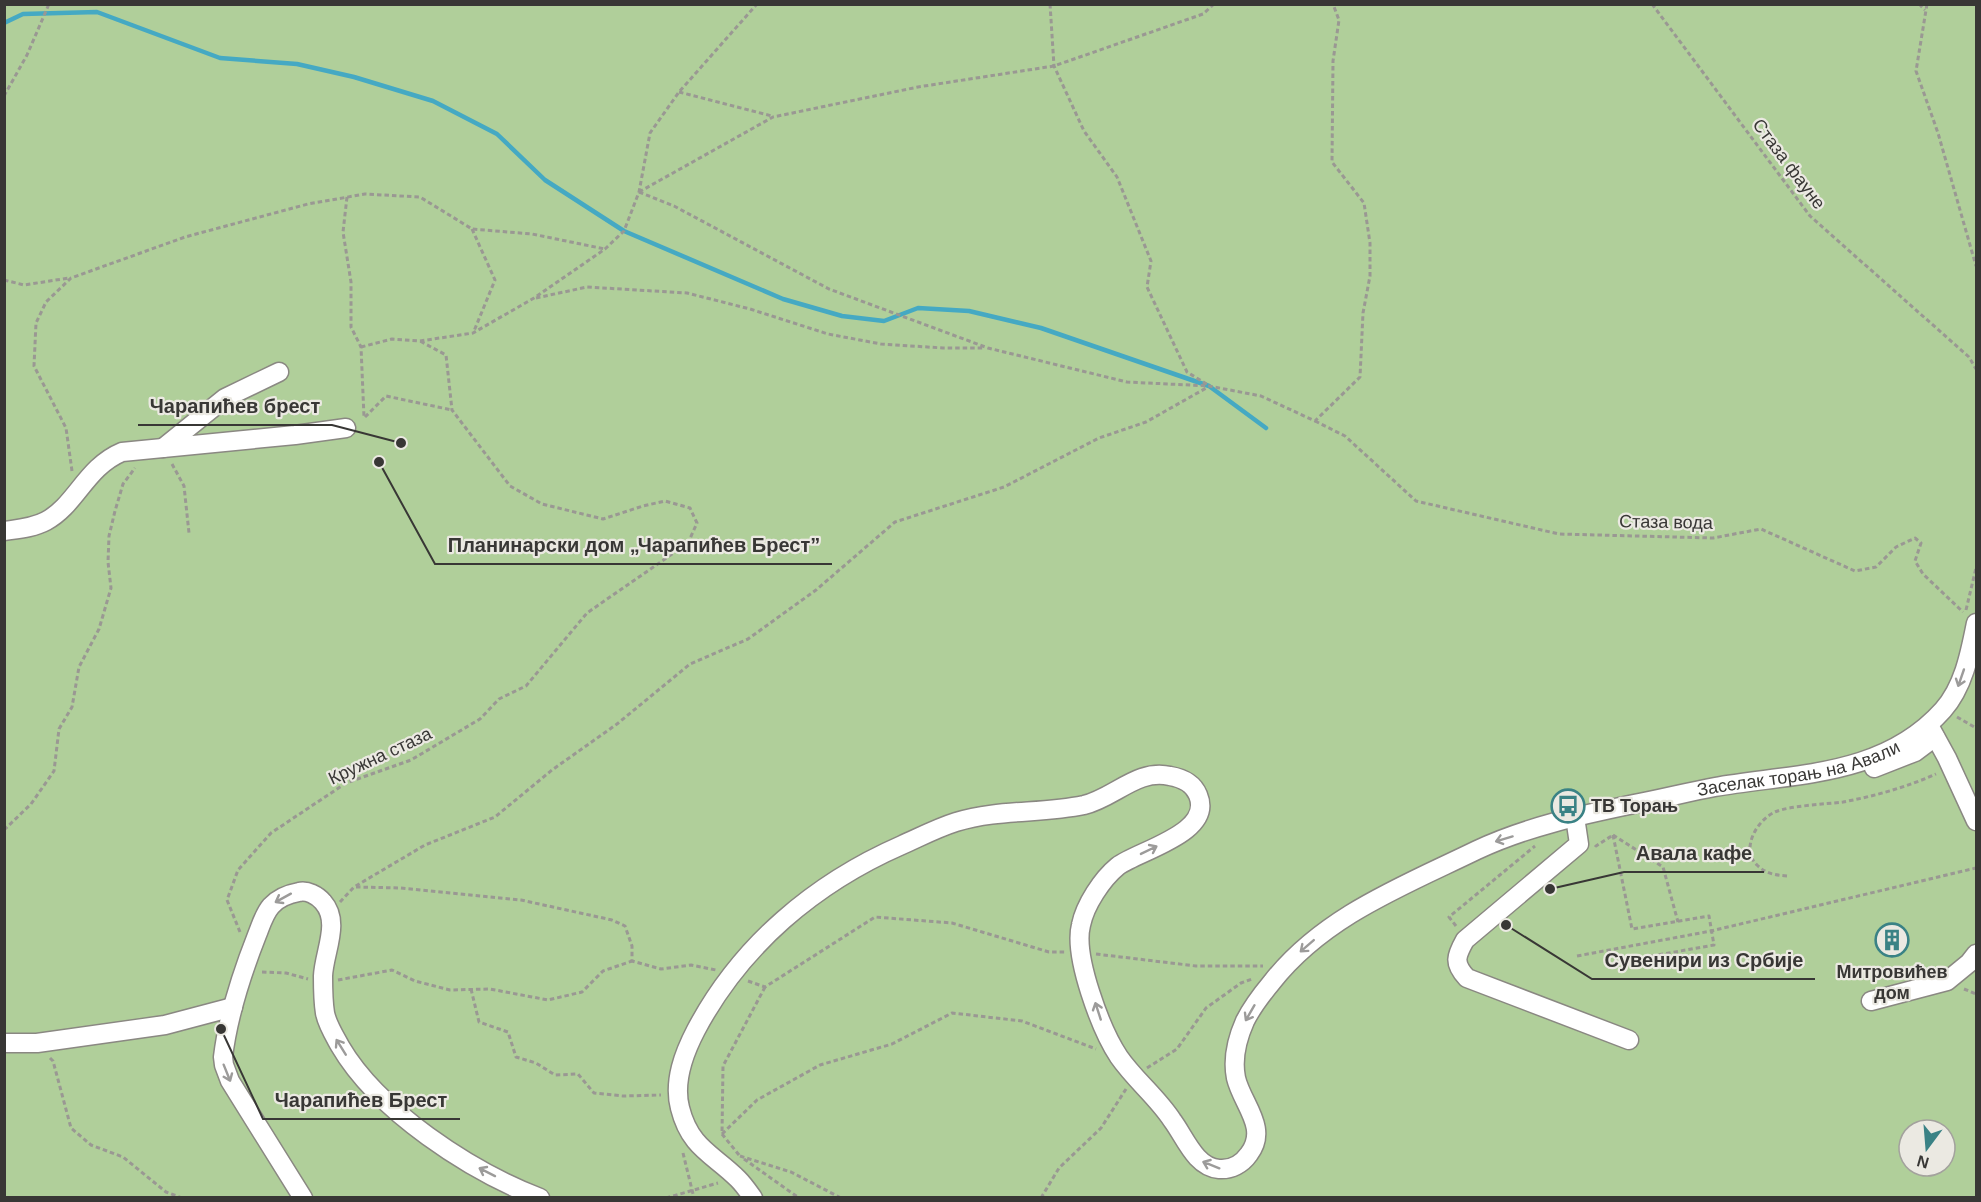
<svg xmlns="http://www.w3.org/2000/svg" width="1981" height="1202" font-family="Arial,sans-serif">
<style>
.green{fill:#b0cf9a;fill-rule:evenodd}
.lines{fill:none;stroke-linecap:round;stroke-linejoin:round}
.stream{stroke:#45a9c3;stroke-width:4.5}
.minor-casing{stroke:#8a8882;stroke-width:21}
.path{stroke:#9a9893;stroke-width:3;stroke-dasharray:4.5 3;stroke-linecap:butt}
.minor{stroke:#fff;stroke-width:18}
.oneway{stroke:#9c9b9a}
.labels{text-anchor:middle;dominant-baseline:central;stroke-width:4.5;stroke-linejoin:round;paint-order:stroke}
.street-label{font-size:18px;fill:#383735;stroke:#ebe9e2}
.poi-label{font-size:18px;font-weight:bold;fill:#383735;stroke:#ebe9e2;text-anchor:start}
.leader{fill:none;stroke:#383735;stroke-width:2}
.callout-dot{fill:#383735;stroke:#ebe9e2;stroke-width:2}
.callout-label{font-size:20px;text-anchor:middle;font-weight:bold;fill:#383735;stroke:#ebe9e2;stroke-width:4.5;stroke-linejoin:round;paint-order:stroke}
</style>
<rect width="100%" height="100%" fill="#ebe9e2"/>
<path class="green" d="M5 5H1976V1197L5 1198ZM1909 1130H1945V1166H1909Z"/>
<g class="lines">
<polyline class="stream" points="4,23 23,14 97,12 220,58 297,64 354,77 433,101 497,134 545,180 624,231 783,299 842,316 884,321 918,308 969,311 1041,328 1209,386 1266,428"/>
<g class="minor-casing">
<g id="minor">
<polyline points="163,448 225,398 279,372"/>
<path d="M4 531C18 529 33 528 46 521 76 505 86 467 122 452L295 435 346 428"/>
<polyline points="1930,727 1947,758 1976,821"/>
<polyline points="1874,768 1915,752 1935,737"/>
<path d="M1575 817 1579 844 1465 940C1456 956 1453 963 1467 978L1629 1040"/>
<polyline points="1871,1001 1947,981 1969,963 1976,954"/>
<polyline points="4,1043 37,1043 165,1025 233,1007"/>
<path d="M303 1198 230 1081 224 1065 223 1057C228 1016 242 973 257 935 261 925 264 914 271 906 278 898 288 894 299 892 307 890 317 895 323 902 341 922 324 952 323 976 323 988 323 1001 325 1013 327 1024 334 1035 340 1046 378 1111 470 1171 540 1198"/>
<path id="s1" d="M753 1198C748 1191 744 1185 738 1179 713 1154 690 1148 680 1108 673 1081 684 1053 696 1030 741 945 815 883 902 845 920 837 937 828 956 822 998 809 1041 814 1084 805 1114 798 1138 768 1170 776 1182 778 1193 783 1198 795 1214 833 1140 850 1118 866 1102 879 1085 905 1081 925 1073 956 1101 1030 1119 1057 1135 1080 1157 1097 1172 1120 1185 1137 1195 1167 1219 1169 1231 1170 1242 1164 1249 1154 1269 1128 1242 1104 1236 1078 1232 1058 1237 1039 1245 1021 1252 1007 1262 994 1272 982 1324 916 1403 886 1477 850 1526 827 1581 815 1634 804 1661 799 1688 792 1715 787 1795 773 1883 777 1943 710 1964 686 1970 653 1976 623"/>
</g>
</g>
<g class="path">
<polyline points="1050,4 1054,66 1084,131 1117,177 1151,261 1147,287 1187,372 1208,385"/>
<polyline points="1652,4 1810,216 1969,357 1976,369"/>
<polyline points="1919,4 1925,10"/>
<polyline points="1927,4 1916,71 1938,133 1976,266"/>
<polyline points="679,92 772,116"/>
<polyline points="4,96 27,55 49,4"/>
<polyline points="639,192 674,206 829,289 988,348 1127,382 1209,386 1261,396 1315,421 1360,377 1363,313 1370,276 1370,243 1364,203 1332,162 1333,61 1339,20 1333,4"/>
<polyline points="639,192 773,117 918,87 1054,66 1203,14 1214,4"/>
<polyline points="347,197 343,232 351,282 351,327 361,347 364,417"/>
<polyline points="472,229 495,280 474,331"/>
<polyline points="4,280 24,285 69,278"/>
<polyline points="536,298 587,287 687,293 750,309 828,334 881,344 943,348 983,348"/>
<polyline points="361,347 392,339 420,341 473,333 534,298 605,249 624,231 639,192 650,133 679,92 757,4"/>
<polyline points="365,417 386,396 452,410"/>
<polyline points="1315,421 1345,436 1416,501 1559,534 1713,538 1761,529 1855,571 1876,567 1896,547 1915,538 1921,543 1915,561 1923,574 1963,612"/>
<polyline points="172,464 184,486 189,533"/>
<polyline points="72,471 66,428 34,366 36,323 46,302 71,278 185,237 308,204 365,194 420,197 472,229 532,234 605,249"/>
<polyline points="1966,610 1976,568"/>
<polyline points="1957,717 1976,728"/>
<polyline points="4,830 31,804 54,771 59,729 72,707 79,667 99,629 111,588 108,562 109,536 115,511 123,484 135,468"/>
<polyline points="1613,835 1632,929 1709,916 1714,945 1624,961"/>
<polyline points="1613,835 1663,867 1678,922"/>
<polyline points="1595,845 1596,846 1613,835"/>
<path d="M1787 876C1775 875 1766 874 1757 865 1740 849 1757 820 1775 812 1788 806 1826 804 1843 802 1875 796 1907 787 1936 774"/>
<polyline points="356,887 400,888 521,900 612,920 625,926 632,946 632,961 661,969 691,965 716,970"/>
<polyline points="340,902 354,887 425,845 495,817 552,770 617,724 690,664 748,639 816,590 895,522 1004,487 1099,438 1146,422 1208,387"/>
<polyline points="1456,926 1449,917 1535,846"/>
<polyline points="240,932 227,900 238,870 271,833 346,783 411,760 480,719 499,699 526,686 587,613 688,543 697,523 690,508 665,501 643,506 603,519 542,504 510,486 452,410 446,355 420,341"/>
<polyline points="1096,954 1196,966 1263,966"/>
<polyline points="1577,956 1711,931 1976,868"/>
<polyline points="262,972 286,973 308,979"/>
<polyline points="338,980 392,970 415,981 450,990 490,989 548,1000 582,992 603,971 632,961"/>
<polyline points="748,981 765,987 875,917 952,923 1049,952 1066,952"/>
<polyline points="471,989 479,1022 508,1032 516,1057 536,1063 555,1075 578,1074 594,1093 623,1096 661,1095"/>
<polyline points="1964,989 1976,994"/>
<polyline points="50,1058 53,1061 71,1128 91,1145 123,1157 166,1192 182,1198"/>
<polyline points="1147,1068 1177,1049 1206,1008 1241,983 1252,979"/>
<polyline points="722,1134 757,1100 820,1065 892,1044 952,1013 1022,1021 1096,1049"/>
<polyline points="683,1153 694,1198"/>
<polyline points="739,1155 722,1134 723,1066 765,987"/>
<polyline points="740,1156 791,1172 841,1198"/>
<polyline points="744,1159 799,1198"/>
<polyline points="666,1198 718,1183"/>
<polyline points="1041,1198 1059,1168 1101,1128 1126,1089"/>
</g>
<use href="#minor" class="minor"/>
</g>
<defs><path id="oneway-shaft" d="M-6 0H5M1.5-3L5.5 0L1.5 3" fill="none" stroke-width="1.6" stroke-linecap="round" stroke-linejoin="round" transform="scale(1.5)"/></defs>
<g class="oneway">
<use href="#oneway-shaft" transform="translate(1961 678) rotate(109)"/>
<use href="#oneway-shaft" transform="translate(1504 839) rotate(163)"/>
<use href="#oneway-shaft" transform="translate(1149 850) rotate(-26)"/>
<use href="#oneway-shaft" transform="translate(283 898) rotate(151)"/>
<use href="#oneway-shaft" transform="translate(1307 946) rotate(139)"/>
<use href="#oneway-shaft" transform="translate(1098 1011) rotate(-108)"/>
<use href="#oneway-shaft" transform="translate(1250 1013) rotate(120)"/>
<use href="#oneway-shaft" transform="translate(341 1047) rotate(-122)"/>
<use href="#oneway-shaft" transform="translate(227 1073) rotate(68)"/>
<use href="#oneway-shaft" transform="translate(1211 1165) rotate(-158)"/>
<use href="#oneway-shaft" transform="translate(487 1172) rotate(-153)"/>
</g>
<defs>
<g id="bus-ring" transform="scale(1.725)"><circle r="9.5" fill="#ebe9e2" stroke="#3a8285" stroke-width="1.5"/><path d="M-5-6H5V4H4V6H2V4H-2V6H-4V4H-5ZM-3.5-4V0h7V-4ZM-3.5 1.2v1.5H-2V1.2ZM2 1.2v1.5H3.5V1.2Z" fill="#3a8285"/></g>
<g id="building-ring" transform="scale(1.725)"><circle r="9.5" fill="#ebe9e2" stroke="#3a8285" stroke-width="1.5"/><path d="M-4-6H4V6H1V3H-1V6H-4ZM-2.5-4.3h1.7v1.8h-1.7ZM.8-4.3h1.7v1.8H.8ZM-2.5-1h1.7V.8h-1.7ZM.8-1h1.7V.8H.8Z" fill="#3a8285"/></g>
</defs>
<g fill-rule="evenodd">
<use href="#bus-ring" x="1568" y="806"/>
<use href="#building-ring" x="1892" y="940"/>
</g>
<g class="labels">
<g class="street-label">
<text transform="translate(1789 164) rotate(53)">Стаза фауне</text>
<text transform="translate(1666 522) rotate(1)">Стаза вода</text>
<text transform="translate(380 756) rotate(-25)">Кружна стаза</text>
<text stroke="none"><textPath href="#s1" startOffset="2079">Заселак торањ на Авали</textPath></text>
</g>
<g class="poi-label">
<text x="1591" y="806">ТВ Торањ</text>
<text x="1892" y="972" text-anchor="middle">Митровићев<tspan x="1892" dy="21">дом</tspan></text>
</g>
</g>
<path class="leader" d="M401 443L332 425H138M379 462L435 564H832M1550 889L1624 872H1764M1506 925L1592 979H1815M221 1029L263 1119H460"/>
<g class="callout-dot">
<circle cx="401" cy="443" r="6"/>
<circle cx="379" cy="462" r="6"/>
<circle cx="1550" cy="889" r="6"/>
<circle cx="1506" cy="925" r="6"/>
<circle cx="221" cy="1029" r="6"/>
</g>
<g class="callout-label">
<text x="235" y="413">Чарапићев брест</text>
<text x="634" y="552">Планинарски дом „Чарапићев Брест”</text>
<text x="1694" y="860">Авала кафе</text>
<text x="1704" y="967">Сувенири из Србије</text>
<text x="361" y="1107">Чарапићев Брест</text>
</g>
<rect width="1981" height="1202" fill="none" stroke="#383735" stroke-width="12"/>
<g transform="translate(1927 1148) rotate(196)"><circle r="28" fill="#ebe9e2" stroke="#a3a29d" stroke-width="1.5"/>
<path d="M0-4.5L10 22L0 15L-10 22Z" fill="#3a8285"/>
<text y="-9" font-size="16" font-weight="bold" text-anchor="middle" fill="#383735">N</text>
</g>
</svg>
